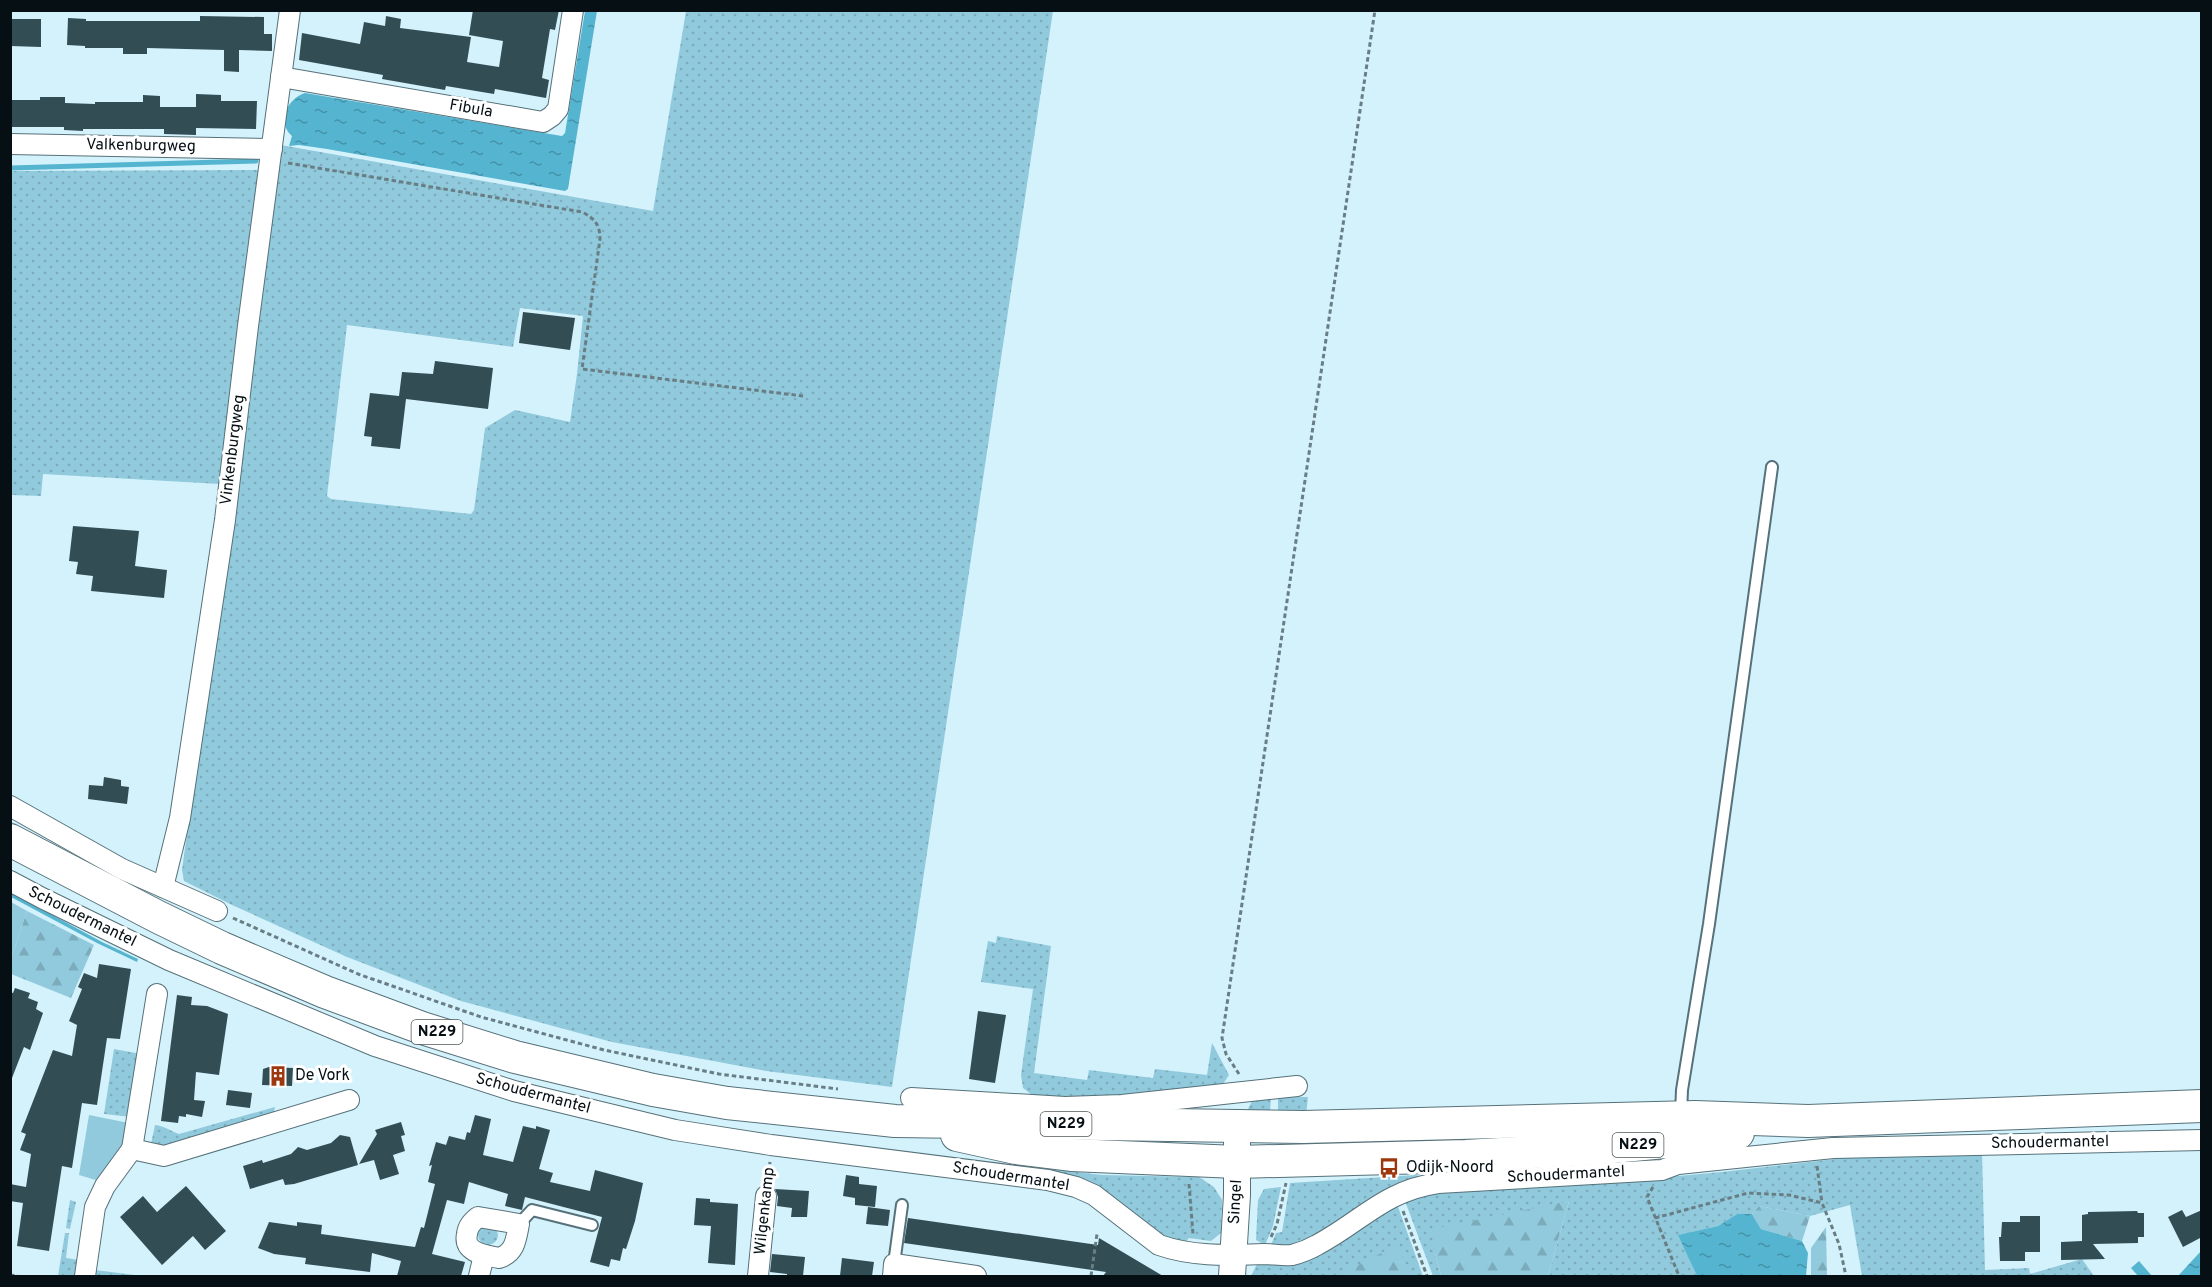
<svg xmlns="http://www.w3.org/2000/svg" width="2212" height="1287" font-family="Overpass,sans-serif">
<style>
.grass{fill:url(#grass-dots);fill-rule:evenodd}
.forest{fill:url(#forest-firs)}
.park{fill:#91cadc}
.water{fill:url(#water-ripples)}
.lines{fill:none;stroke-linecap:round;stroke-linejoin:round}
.stream{stroke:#55b5d0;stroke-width:5}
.building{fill:#334d55}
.service-casing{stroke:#567179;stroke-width:14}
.minor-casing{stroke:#567179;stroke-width:22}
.tertiary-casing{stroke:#567179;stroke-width:28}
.primary-casing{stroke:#567179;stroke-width:34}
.path{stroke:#697d84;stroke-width:3;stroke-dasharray:4.5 3;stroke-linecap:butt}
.service{stroke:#fff;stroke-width:10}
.minor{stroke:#fff;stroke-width:20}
.tertiary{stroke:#fff;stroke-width:26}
.primary{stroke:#fff;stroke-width:32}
.labels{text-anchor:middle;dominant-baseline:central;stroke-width:6;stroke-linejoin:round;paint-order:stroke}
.shield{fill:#fff;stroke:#51585a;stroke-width:1.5}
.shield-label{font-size:15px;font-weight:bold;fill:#061014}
.street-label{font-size:16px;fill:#061014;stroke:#fff}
.poi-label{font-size:16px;fill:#061014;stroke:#fff;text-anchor:start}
</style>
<defs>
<pattern id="grass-dots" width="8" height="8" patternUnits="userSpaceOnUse" patternTransform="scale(1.5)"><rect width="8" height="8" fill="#91cadc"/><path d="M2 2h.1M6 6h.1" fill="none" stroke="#7cacbc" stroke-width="1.8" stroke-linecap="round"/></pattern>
<pattern id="forest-firs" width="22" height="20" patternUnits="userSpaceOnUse" patternTransform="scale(1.5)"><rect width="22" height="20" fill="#91cadc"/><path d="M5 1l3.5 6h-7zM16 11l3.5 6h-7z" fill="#7cacbc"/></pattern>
<pattern id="water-ripples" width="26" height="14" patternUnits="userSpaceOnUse" patternTransform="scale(1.5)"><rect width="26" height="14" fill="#55b5d0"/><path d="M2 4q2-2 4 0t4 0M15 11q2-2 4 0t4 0" fill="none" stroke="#4492a8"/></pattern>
</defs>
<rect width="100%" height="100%" fill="#d4f2fc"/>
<g class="grass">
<path d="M686 11H1053L892 1087 766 1071 612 1042 461 1001 347 957 232 905 184 881 182 870 281 145 653 211ZM520 308 583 316 577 374 570 422 515 410 485 428 474 510 471 514 331 499 327 496 347 325 513 347Z"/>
<polygon points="261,170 220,484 43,474 41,496 11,495 10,171"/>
<polygon points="997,936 1051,946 1034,1073 1087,1080 1089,1070 1153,1078 1155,1069 1207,1075 1212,1043 1229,1075 1223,1084 1107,1097 1065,1097 1032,1095 1023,1088 1021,1075 1033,989 981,982 988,941 996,943"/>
<polygon points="114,1049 141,1054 131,1117 104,1114"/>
<polygon points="1271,1096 1270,1112 1278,1112 1278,1097 1308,1097 1306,1115 1252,1116 1248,1109 1252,1101"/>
<path d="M275 1107 273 1116 176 1148 151 1144 155 1125C165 1126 170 1131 179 1134Z"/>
<polygon points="1982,1152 1985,1270 2029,1268 2030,1274 2082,1259 2094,1276 1862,1276 1850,1205 1810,1216 1759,1206 1752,1214 1737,1214 1718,1226 1679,1235 1697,1276 1548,1276 1569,1201 1435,1253 1441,1276 1433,1276 1405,1201 1436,1192 1568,1186 1722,1172 1844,1158"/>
<polygon points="1041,1168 1102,1175 1199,1177 1214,1187 1222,1200 1221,1233 1211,1241 1189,1238 1183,1245 1165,1239 1098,1188"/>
<polygon points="1416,1175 1423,1177 1326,1233 1298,1245 1270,1247 1276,1233 1282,1232 1290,1183"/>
<polygon points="1281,1187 1273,1226 1265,1245 1256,1240 1258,1200 1264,1189"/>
<polygon points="70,1200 76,1202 70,1229 66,1228"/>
<path d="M1397 1204 1423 1276H1251L1257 1264C1285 1268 1320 1258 1343 1242 1362 1228 1376 1215 1397 1204Z"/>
<circle cx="488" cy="1235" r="10"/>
<polygon points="65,1233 69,1233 66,1258 79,1260 77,1276 58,1276"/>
<polygon points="95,1270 143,1276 94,1276"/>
</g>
<g class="forest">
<polygon points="27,911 94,945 71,998 11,974 11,958"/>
<polygon points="1569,1201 1548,1276 1441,1276 1435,1253 1432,1229"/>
<polygon points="1759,1206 1810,1216 1802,1241 1761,1229 1752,1214"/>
<polygon points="1826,1227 1827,1276 1811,1276 1811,1248"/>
<polygon points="1397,1245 1410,1276 1337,1276"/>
</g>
<g class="park">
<polygon points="11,902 27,911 11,958"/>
<path d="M89 1115 129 1123C125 1146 112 1162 99 1181L79 1175Z"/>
</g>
<g class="water">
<path d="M585 11H597L568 189 565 191 327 149 299 145 289 146 292 136C276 122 288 98 305 93L562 136 565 133Z"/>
<polygon points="10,892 102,942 138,959 137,962 97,943 11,897"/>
<polygon points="1737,1214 1752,1214 1761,1229 1802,1241 1808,1253 1806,1276 1697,1276 1678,1235 1718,1226"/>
<polygon points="2201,1251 2201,1276 2178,1276"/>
<polygon points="2139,1261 2152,1276 2138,1276 2131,1268"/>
</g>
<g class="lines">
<polyline class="stream" points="10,168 256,161"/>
</g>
<g class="building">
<polygon points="473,10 559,10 555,30 550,29 542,78 549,80 546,98 495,89 494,94 446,86 445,90 382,79 383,75 299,60 302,33 360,44 364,22 385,26 386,16 401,19 400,28 471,37 467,62 499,67 503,41 469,35"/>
<polygon points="200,16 264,17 264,34 272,34 272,51 239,50 239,72 224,71 224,50 147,48 147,54 123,54 123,48 85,48 85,46 67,45 68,18 86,19 86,21 200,21"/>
<polygon points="10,19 41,19 41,47 10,46"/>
<polygon points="196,94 221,95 221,101 257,101 256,129 196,128 196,135 164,134 164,129 83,129 83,131 64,130 64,127 10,127 10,100 40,100 40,97 65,97 65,103 95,104 95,102 143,102 143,95 160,96 160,107 196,107"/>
<polygon points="523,312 575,318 570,350 519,343"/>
<polygon points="435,361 493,368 488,409 406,399 400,449 371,446 372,437 364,436 370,393 399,396 402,372 433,374"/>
<polygon points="73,526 139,531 135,566 167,570 164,598 91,591 93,576 76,574 78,562 69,561"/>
<polygon points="104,777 121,780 121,786 129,787 127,804 88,799 89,785 103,786"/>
<polygon points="99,964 131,969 120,1039 107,1038 97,1105 82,1103 72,1168 62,1166 49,1251 17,1246 23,1203 10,1201 10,1184 26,1187 31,1154 20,1150 26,1134 21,1132 53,1050 72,1056 77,1025 69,1021 82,989 78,987 84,973 97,978"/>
<polygon points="15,988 30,993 28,998 38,1002 36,1009 43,1013 30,1050 24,1047 12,1078 10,1078 10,992 13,993"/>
<polygon points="177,995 192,997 191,1005 207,1006 228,1014 219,1075 196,1072 194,1100 205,1101 202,1117 186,1114 186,1117 179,1116 178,1123 161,1121"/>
<polygon points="978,1011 1006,1015 995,1083 969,1079"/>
<polygon points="269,1067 293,1068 292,1086 262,1085 263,1069"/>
<polygon points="228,1090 252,1093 250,1108 226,1105"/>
<polygon points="475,1115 491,1119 483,1155 513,1162 523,1126 536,1129 536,1126 550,1130 539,1169 553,1173 550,1182 590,1191 595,1170 643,1183 635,1221 626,1249 623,1248 620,1261 611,1259 609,1267 590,1262 602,1217 525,1197 522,1210 505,1206 508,1194 469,1182 464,1204 447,1200 432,1254 465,1262 461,1276 397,1276 401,1261 372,1253 370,1272 305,1264 306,1258 274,1254 258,1248 269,1222 297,1226 297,1222 322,1225 321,1234 415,1247 421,1227 424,1228 435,1184 428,1182 432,1165 429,1166 436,1142 446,1145 449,1136 465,1140 467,1132 470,1133"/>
<polygon points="401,1122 405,1135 401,1136 405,1151 393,1155 399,1174 380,1180 374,1160 359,1164 377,1134 375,1130"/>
<polygon points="340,1135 350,1137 358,1165 294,1184 285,1185 283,1179 250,1189 243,1166 262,1160 263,1163 291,1154 298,1147 307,1150 331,1143"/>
<polygon points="846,1175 859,1177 859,1184 877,1186 875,1207 855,1205 855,1198 843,1196"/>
<polygon points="186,1186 226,1231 205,1250 193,1236 162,1265 120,1217 143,1196 157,1212"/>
<polygon points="775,1189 809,1191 807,1217 791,1217 792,1208 777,1206 778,1197"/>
<polygon points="696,1198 710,1199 710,1202 738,1204 735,1265 708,1263 711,1226 694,1225"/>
<polygon points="868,1207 890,1210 888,1226 866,1224"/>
<polygon points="2182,1210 2186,1217 2202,1210 2202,1237 2183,1247 2168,1217"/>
<polygon points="2137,1211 2138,1213 2144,1213 2144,1237 2138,1237 2138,1243 2093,1244 2105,1259 2061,1260 2061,1242 2082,1241 2082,1215 2088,1214 2088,1212"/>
<polygon points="2020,1216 2040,1216 2040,1252 2025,1252 2025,1261 2000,1261 1999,1237 2001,1237 2002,1222 2020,1222"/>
<polygon points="908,1218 1098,1245 1099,1238 1163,1276 1103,1276 1106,1272 904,1243"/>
<polygon points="772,1254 805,1257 803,1276 787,1276 787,1274 770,1272"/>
<polygon points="842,1258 874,1262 872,1276 840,1276"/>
</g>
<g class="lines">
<g class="service-casing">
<g id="service">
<polyline points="1681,1114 1682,1090 1709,924 1772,467"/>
<polyline points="519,1224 532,1210 592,1225"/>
<polyline points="894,1264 902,1205"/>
</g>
</g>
<g class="minor-casing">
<g id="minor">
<polyline points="281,77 543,122 552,116 558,109 573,10"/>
<polyline points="10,144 272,149"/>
<polyline points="10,806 122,869 217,911"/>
<path d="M10 881 42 898 169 960 375 1046 514 1091 675 1130 771 1145 1048 1180 1076 1187 1094 1195 1159 1245C1193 1257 1229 1255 1264 1254 1273 1254 1283 1256 1292 1255 1300 1253 1310 1249 1317 1245 1362 1221 1384 1191 1438 1183L1662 1170 1678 1164 1833 1148 2202 1140"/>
<polyline points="163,887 180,818 225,520 248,326 290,10"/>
<polyline points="911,1098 1065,1107 1122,1105 1297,1086"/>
<polyline points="132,1149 157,994"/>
<path d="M478 1217 519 1224C516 1240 515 1253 499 1258 485 1255 463 1253 467 1234 468 1226 472 1222 478 1217Z"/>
<polyline points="85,1276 95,1207 105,1186 132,1149 164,1156 349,1100"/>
<polyline points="479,1276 484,1255"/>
<polyline points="758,1276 766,1196"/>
<polyline points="893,1276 894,1264 976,1276"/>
</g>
</g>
<g class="tertiary-casing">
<polyline id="tertiary" points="1232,1276 1237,1195 1237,1127"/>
</g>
<g class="primary-casing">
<g id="primary">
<polyline points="10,840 158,917 222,948 325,992 422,1028 515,1057 653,1090 727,1103 895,1121 1303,1127 1695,1117 1808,1121 2202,1106"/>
<polyline points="957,1135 1016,1148 1071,1155 1237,1162 1466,1156 1602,1148 1706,1138 1738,1133"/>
</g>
</g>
<g class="path">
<path d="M288 163 582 212C594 218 600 224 600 239L582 369 803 396"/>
<polyline points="233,918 358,974 481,1017 604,1050 719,1074 838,1089"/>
<polyline points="1239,1074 1226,1054 1222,1038 1375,10"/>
<polyline points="1817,1166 1822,1203"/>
<polyline points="768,1179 770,1162"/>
<polyline points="1189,1184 1193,1234"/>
<polyline points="1653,1187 1647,1197 1679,1276"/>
<polyline points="1403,1211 1427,1276"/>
<polyline points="1655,1218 1748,1193 1789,1195 1822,1203 1839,1244 1846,1276"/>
<polyline points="1271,1237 1277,1224 1286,1183"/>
<polyline points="10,1275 18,1276"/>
<polyline points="1091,1276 1097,1234"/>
</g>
<use href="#service" class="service"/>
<use href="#minor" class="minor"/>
<use href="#tertiary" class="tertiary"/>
<use href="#primary" class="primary"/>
</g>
<defs>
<g id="building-bare" transform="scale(1.62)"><path d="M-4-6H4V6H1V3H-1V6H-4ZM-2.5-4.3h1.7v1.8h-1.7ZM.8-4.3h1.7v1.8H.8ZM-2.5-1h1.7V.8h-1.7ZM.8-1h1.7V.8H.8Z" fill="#9d370d" stroke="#fff" stroke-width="2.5" paint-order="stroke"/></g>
<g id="bus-bare" transform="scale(1.62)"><path d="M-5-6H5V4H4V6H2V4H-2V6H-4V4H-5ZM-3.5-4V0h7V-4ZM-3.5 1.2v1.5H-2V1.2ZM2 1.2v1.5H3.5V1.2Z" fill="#9d370d" stroke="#fff" stroke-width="2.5" paint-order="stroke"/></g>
</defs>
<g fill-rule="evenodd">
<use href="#building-bare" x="278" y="1076"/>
<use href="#bus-bare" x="1389" y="1168"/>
</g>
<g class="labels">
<g class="shield">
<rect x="411.5" y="1020" width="51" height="24" rx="4.5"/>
<rect x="1040.5" y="1112" width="51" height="24" rx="4.5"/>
<rect x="1612.5" y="1133" width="51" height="24" rx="4.5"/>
</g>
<g class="shield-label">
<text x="437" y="1032">N229</text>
<text x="1066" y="1124">N229</text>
<text x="1638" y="1145">N229</text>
</g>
<g class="street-label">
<text transform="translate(471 109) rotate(10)">Fibula</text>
<text transform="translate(141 146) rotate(1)">Valkenburgweg</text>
<text transform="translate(233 450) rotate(-83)">Vinkenburgweg</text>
<text transform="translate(82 917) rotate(26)">Schoudermantel</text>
<text transform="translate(533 1094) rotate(15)">Schoudermantel</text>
<text transform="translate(2050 1143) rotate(-1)">Schoudermantel</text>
<text transform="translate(1566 1175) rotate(-3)">Schoudermantel</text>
<text transform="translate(1011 1177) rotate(9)">Schoudermantel</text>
<text transform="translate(1236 1202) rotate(-87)">Singel</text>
<text transform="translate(765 1211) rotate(-84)">Wilgenkamp</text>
</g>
<g class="poi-label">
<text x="295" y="1076">De Vork</text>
<text x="1406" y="1168">Odijk-Noord</text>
</g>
</g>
<rect width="2212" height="1287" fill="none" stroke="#061014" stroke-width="24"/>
</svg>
